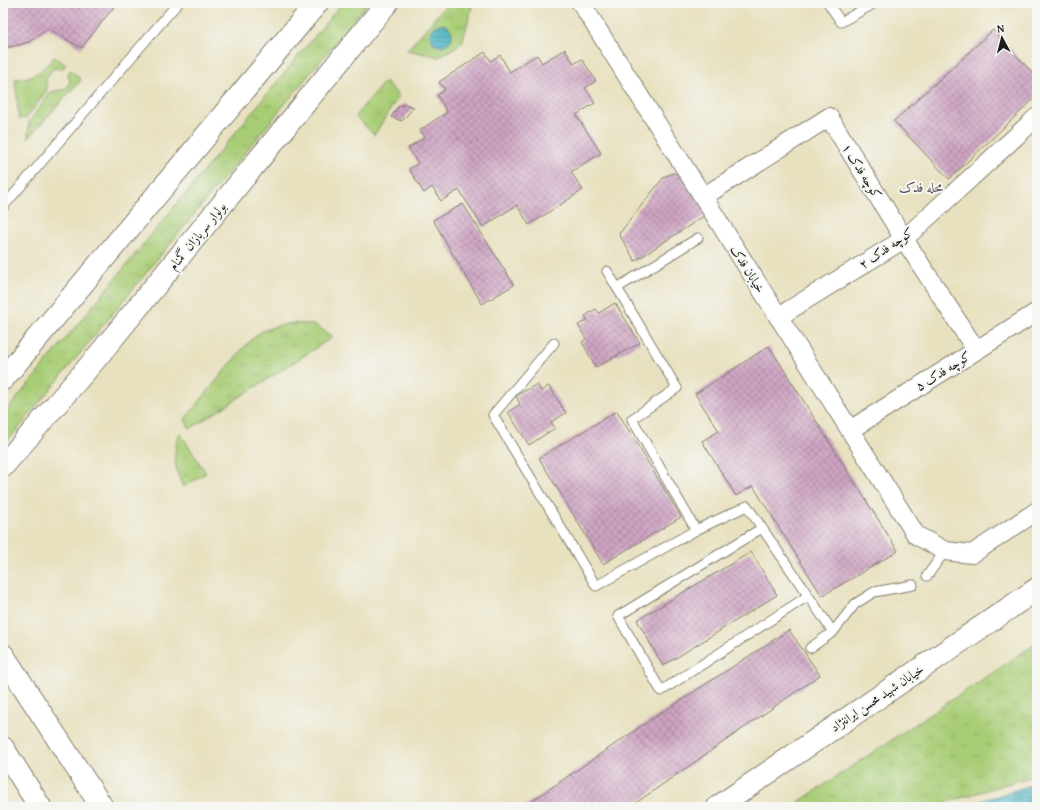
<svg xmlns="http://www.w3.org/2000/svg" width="1040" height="810" font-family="'Gentium Book Plus',Amiri,serif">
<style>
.grass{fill:url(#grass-tufts);stroke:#627449}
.water{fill:url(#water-rules);stroke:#316870}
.building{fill:url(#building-cross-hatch)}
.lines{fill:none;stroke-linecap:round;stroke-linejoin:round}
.lane-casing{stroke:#827e6e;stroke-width:11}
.street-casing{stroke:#827e6e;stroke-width:20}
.primary-casing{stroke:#827e6e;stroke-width:24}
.highway-casing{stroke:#827e6e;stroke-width:24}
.lane{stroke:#fff;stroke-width:9}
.street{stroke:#fff;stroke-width:18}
.primary{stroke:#fff;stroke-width:22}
.highway{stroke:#fff;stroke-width:22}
.labels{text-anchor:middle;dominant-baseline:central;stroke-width:4;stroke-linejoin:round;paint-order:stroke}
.street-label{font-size:13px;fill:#1c1c1c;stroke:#f6f6f2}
.neighbourhood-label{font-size:14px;fill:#5a4c56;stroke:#f6f6f2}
</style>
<defs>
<pattern id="grass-tufts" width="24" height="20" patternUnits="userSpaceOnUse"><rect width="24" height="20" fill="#a9cd76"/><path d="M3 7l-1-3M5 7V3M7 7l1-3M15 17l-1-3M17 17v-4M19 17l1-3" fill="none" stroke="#91af66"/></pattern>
<pattern id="water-rules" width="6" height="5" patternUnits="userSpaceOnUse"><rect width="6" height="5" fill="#46b3c3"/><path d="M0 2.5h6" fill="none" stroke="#3a919e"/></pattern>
<pattern id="building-cross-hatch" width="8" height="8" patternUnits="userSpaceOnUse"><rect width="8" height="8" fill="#cea4c3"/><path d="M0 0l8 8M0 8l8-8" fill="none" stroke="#a6859e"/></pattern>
</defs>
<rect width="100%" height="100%" fill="#f6f6f2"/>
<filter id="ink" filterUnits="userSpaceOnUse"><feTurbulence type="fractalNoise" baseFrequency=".025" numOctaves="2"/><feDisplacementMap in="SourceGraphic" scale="8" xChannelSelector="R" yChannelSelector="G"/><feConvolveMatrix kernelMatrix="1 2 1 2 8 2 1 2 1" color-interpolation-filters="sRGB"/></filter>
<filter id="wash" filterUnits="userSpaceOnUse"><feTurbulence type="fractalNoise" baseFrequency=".012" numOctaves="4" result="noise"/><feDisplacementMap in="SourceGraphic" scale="16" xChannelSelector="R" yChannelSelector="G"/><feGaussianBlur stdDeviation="0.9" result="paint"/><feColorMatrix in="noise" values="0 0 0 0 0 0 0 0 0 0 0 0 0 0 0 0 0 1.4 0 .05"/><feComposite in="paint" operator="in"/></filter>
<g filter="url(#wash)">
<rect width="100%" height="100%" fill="#e8e1c0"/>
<g class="grass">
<polygon points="342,3 368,3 3,447 3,415"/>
<polygon points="448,3 469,3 472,7 462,43 439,57 407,50"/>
<path d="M54 57 66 65 62 69 55 68C46 74 45 80 47 90L27 118 19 119 15 79C32 79 44 70 54 57Z"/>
<polygon points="71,70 81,80 28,138 29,122 51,92 66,89 70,82 68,74"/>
<polygon points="385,81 399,96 374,135 355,116"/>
<polygon points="293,323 315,325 333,337 190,429 185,419 245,346 260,332 276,326"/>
<path d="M180 433 206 473 183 487C174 469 172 451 180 433Z"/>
<polygon points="1037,643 1037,775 930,807 791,807"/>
</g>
<g class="water">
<circle cx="441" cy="35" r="11"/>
<polygon points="1037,783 1037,807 962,807"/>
</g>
<g id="blocks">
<g class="building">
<polygon points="3,3 117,3 81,48 48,28 29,42 11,47 3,47"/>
<polygon points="993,30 1037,78 1037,96 949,179 894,121"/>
<polygon points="565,49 574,64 582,59 596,81 585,88 595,103 576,115 601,153 571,172 583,190 529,225 517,205 483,227 459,190 441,201 432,187 424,193 409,169 418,163 408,148 425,137 420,130 447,112 437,95 445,90 439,82 485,52 491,61 500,55 510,72 537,55 542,63"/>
<polygon points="404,104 414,107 402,121 391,117 399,106"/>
<polygon points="673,173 681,175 707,214 635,261 619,234 664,177"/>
<polygon points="463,204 514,285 482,304 433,220"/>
<polygon points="615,303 640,343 596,367 582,342 586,339 578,325 588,320 585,316 596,309 599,313"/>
<polygon points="769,346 898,551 822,596 753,486 736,496 702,441 719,431 695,394"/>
<polygon points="537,384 541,391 549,386 566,413 551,422 555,428 529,445 508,412 520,404 516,396"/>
<polygon points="617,411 681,517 603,564 539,458"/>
<polygon points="751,552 777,595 663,666 637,620"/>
<polygon points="789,630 820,675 630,807 523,807 646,723"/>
</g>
</g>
</g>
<g filter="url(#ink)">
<use href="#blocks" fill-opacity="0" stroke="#827e6e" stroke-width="1"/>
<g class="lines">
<g class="lane-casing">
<g id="lane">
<polyline points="828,3 841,22 875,3"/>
<polyline points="3,207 178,3"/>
<polyline points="607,271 677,388 632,419 696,530"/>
<polyline points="617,288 698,238"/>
<polyline points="554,343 493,415 596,586 696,530 747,506 833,632"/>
<polyline points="762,528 618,616 661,691 808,596"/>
<polyline points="927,576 945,551"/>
<polyline points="810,648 833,632 855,604 874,592 913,585"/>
</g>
</g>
<g class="street-casing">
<g id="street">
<polyline points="581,3 916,535 945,551 972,554 1037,511"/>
<polyline points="703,197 829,117 904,239 976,350"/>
<polyline points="778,317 904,239 1037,117"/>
<polyline points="850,430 1037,312"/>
</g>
</g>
<g class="primary-casing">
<polyline id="primary" points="718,807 1037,589"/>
</g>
<g class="highway-casing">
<g id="highway">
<polyline points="3,379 317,3"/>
<polyline points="3,466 93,362 387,3"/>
<polyline points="3,655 102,807"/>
<polyline points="3,748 40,807"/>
</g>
</g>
<use href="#lane" class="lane"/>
<use href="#street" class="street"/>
<use href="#primary" class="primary"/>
<use href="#highway" class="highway"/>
</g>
</g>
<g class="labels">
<g class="street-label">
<text transform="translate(862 171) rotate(58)">کوچه فدک ۱</text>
<text transform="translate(197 236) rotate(-51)">بولوار سربازان گمنام</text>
<text transform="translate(886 248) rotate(-34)">کوچه فدک ۲</text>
<text transform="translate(748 269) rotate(58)">خیابان فدک</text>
<text transform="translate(943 371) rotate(-32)">کوچه فدک ۵</text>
<text transform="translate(877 698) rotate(-34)">خیابان شهید محسن ایراننژاد</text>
</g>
<g class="neighbourhood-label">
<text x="921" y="187">محله فدک</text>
</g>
</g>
<rect width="1040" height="810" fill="none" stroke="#f6f6f2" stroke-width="16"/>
<g transform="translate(1002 38) rotate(353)" stroke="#f6f6f2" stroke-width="3" paint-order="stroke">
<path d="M0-3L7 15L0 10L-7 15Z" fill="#1c1c1c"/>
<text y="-6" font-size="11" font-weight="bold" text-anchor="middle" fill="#1c1c1c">N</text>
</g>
</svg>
